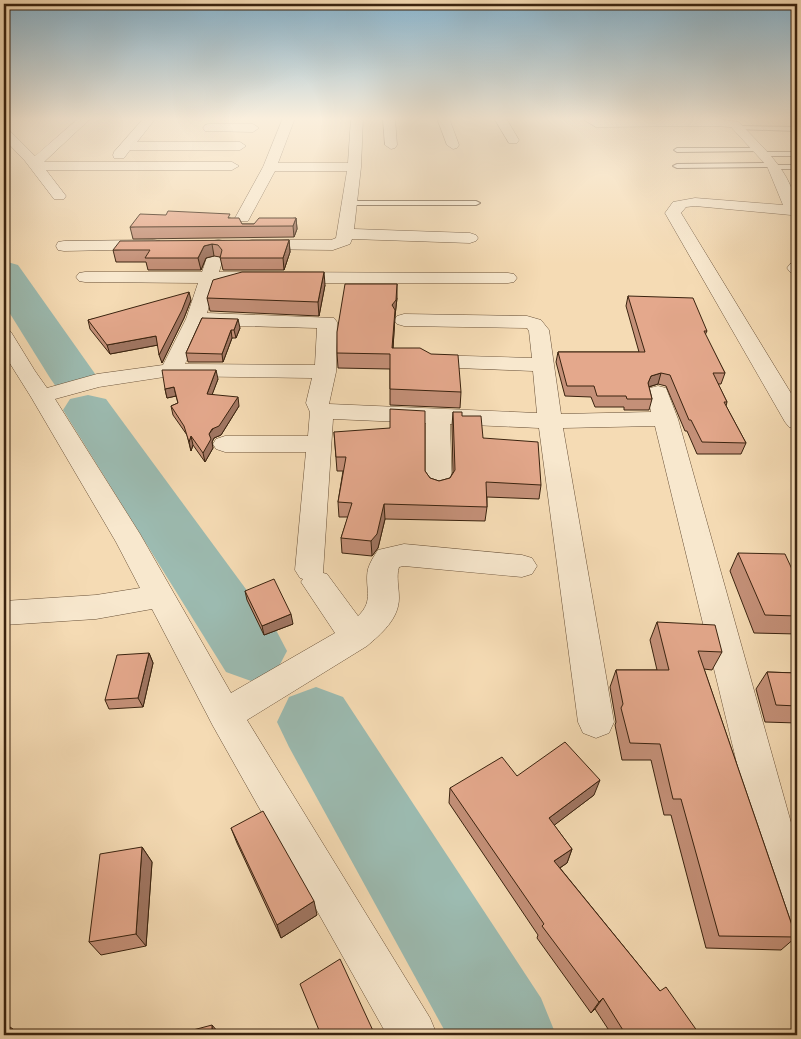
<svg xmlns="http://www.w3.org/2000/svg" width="801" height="1039" font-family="'IM FELL Great Primer',serif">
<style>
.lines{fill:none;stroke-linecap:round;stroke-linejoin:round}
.river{fill:#9cbbb1;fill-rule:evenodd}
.lane-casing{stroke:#695138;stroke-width:2}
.street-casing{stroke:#695138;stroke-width:1}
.lane{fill:#f8e8ce;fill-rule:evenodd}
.street{fill:#f8e8ce;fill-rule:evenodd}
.wall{fill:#c49078;stroke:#3a230f}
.shaded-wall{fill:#a07662;stroke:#3a230f}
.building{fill:#e4a88c;stroke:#3a230f}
</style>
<rect width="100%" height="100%" fill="#f5dbb4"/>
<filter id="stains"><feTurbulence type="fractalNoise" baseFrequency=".004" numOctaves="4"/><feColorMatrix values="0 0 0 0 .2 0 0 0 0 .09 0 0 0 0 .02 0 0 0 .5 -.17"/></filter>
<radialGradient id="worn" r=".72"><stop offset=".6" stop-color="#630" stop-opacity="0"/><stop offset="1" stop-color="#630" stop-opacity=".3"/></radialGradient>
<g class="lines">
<g class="river">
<polygon points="4,261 18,265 98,378 91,388 74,392 57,388 50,378 4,304"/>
<polygon points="88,395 106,399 276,630 287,651 276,672 251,681 226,672 63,410 70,399"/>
<polygon points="316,687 343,697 541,998 556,1035 447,1035 289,747 277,722 289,697"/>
</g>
<g class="lane-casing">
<g id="lane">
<polygon points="738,126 797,127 797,131 736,129 736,127"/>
<polygon points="759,148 762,150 761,151 677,152 674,150 677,148"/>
<polygon points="797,152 797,156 762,156 758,154 762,152"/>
<polygon points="773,163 777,165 797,165 797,169 774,169 770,167 677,168 673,166 677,164"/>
<polygon points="347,201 476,201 480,203 476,205 350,205 346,203"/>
</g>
</g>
<g class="street-casing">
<g id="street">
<polygon points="79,118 91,118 44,162 232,162 239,166 232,170 46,170 66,196 64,199 54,199 25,161 4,139 4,128 8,129 35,156"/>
<polygon points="144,118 156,118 137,142 240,142 246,146 240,150 130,150 124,158 114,158 113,155 114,152"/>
<polygon points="283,118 295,118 278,163 348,163 351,118 363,118 361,167 354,229 470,233 476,235 478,238 476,241 470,243 352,239 350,244 333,250 246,249 244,245 246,241 252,240 331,240 336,238 347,171 275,171 248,221 238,221 235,218 263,167"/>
<polygon points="383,118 395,118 397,145 395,148 391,149 385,145"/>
<polygon points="437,118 449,118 459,145 457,148 453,149 447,145"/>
<polygon points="494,118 506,118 519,140 517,143 509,143"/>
<path d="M581 118H714L739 122C765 151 797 174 797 218L791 215 695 206 686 207 681 213 797 403V429L789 427 785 422 665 213 673 202 695 198 783 205 767 166 731 127 714 126 596 127Z"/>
<polygon points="209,124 253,124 259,128 253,132 205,131 203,128 205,125"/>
<polygon points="154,240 160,241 162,245 160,249 64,251 58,250 56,246 58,242 64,241"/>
<path d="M219 240 225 241 227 245 219 272 508 273 514 274 517 278 514 282 508 283H216L207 313 334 318 337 322 336 372 329 404 537 413 533 371 431 367 424 365 420 361 424 357 431 355 532 358 529 331 527 328 404 326 397 324 394 320 397 316 404 314 527 316 541 320 549 330 561 414 651 412 647 393 650 388 658 386 666 388 678 419 797 844V942L782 935 775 920 655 426 563 428 614 722 609 733 596 738 583 733 578 722 539 428 450 424 452 485 448 491 439 494 430 491 426 485V423L333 419 323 573 327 574 358 616C375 600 364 588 368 569 370 562 374 556 378 550L404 544 522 555 532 558 537 566 532 574 522 577 404 566 399 567C396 577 399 587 399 598 399 619 381 634 367 646L247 720 430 1018 437 1035H387L213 726 152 609 96 619 4 625V601L96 595 140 588 116 542 31 397 4 354V330L11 332 35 371 47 388 97 374 163 365 186 319 198 283 85 282 79 281 76 277 79 273 85 272H202L211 245 213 241ZM203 325 317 328 315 365 185 364ZM171 376 312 378 306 403 310 412 308 436H225L216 439 213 444 216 449 225 452H306L295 570 300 578 303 579 301 582 335 633 231 693 140 534 55 399 99 387Z"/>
<polygon points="797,263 797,273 790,272 787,268 790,264"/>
</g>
</g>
<use href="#lane" class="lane"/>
<use href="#street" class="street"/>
</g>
<g class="wall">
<polygon points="230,218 242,224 254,224 296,218 297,229 294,237 133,239 130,227"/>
<polygon points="289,240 290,252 284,270 223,270 220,257 214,256 206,258 201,270 148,270 146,262 116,262 113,250"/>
<polygon points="325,285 319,316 210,311 207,298"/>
<polygon points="628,296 707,331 705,335 725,373 721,384 718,384 727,402 726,406 746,443 741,454 697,454 687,431 685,431 666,386 658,384 649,387 652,399 649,410 624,410 624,407 595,407 591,397 565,396 556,362 558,352 639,352 626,306"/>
<polygon points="397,298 395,316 393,348 461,392 460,408 390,405 390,369 338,368 337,353"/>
<polygon points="191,300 184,318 162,363 158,345 110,354 90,329 88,320"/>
<polygon points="202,318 240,328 236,338 232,338 223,362 188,362 186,353"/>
<polygon points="218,379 212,394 239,406 221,435 214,438 212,442 213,448 205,462 193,445 191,451 187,435 173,415 171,406 178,403 176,396 167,398 165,389"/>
<polygon points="453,412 462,416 483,438 541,485 539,499 487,497 487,507 485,521 385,519 378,548 372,556 342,553 341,538 348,517 339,517 338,502 343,471 337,471 334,432 425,471 430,478 439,481 450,478 453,472 452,426"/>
<polygon points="738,553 797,580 797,634 754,633 730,571"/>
<polygon points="245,591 293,624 264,635 247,600"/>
<polygon points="657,622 722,652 712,670 704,669 796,937 781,950 706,948 671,815 664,815 651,760 622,760 615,725 616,722 610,687 616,670 657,670 650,640"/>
<polygon points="149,653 153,663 143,707 109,709 105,700"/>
<polygon points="767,672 797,673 797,723 765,722 756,689"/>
<polygon points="517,776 594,795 554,825 572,849 567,863 560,868 660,991 700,1035 612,1035 595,1009 591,1013 537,938 538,935 449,803 450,788"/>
<polygon points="231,828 317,915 281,938 237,843"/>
<polygon points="142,847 152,862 146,946 101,955 89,942"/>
</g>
<g class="shaded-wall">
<polygon points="296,218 297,229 294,237 293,226"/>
<polygon points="289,240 290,252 284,270 283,258"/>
<polygon points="212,244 214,256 206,258 201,270 198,258 204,246"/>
<polygon points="324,272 325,285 319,316 318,302"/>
<polygon points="397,284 397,298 395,316 392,363 392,305"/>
<polygon points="189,292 191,300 184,318 162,363 159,355"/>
<polygon points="238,319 240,328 236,338 234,330"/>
<polygon points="231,330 232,338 223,362 222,354"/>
<polygon points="156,336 158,345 110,354 107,345"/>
<polygon points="216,370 218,379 209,403 207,394"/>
<polygon points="661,373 658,384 648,387 648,383 651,376"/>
<polygon points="174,387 176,396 167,398 165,389"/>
<polygon points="238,397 239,406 221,435 214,438 212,442 213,448 205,462 203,453 209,434"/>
<polygon points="191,436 193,445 191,451 189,442"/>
<polygon points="384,504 385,519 378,548 372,556 371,541"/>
<polygon points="291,614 293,624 264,635 262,626"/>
<polygon points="149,653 153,663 143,707 138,698"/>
<polygon points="600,780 594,795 544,833 549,818"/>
<polygon points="142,847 152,862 146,946 136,934"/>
<polygon points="572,849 567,863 549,875 554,861"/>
<polygon points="314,901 317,915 281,938 277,925"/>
<polygon points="603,998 595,1009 591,1013 599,1002"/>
<polygon points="4,1023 13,1029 11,1035 4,1035"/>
<polygon points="212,1025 220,1034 220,1035 212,1035"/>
</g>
<g class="building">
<polygon points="168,211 230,214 228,218 239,218 242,224 254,224 259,218 296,218 293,226 130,227 140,214 166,215"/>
<polygon points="289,240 283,258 220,258 222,250 218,245 212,244 204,246 198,258 145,258 150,250 113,250 120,241"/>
<polygon points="242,272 324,272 318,302 207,298 213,280"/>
<polygon points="345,284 397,284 396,300 392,305 395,310 392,348 420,348 431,354 458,355 461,392 390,389 390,354 337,353 337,332"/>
<polygon points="189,292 182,310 159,355 156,336 107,345 88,320"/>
<polygon points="628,296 693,298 707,331 704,331 725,373 713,373 727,402 724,402 746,443 702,442 691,420 689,420 670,375 661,373 651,376 648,383 652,399 627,399 626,396 597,396 594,386 567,386 558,352 645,352"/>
<polygon points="202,318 238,319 234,330 231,330 222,354 186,353"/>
<polygon points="162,370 216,370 207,394 238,397 219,426 212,429 209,434 211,439 203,453 191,436 189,442 184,426 171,406 178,403 174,387 165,389"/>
<polygon points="390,409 425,411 425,471 430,478 439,481 450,478 455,470 453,412 462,412 462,416 481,416 483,438 538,442 541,485 486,482 487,507 384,504 377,534 371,541 341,538 352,503 338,502 346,457 336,457 334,432 390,428"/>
<polygon points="738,553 785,554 797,580 797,616 765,615"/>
<polygon points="274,579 291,614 262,626 245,591"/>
<polygon points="657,622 715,625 722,652 698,651 796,937 719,936 681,799 673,799 660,744 630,743 621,708 623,704 616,670 669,670"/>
<polygon points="149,653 138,698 105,700 117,655"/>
<polygon points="767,672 797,673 797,706 776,705"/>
<polygon points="565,742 600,780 549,818 572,849 554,861 660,991 666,987 700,1035 626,1035 603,998 599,1002 542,926 544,924 450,788 502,757 517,776"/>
<polygon points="263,811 314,901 277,925 231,828"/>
<polygon points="142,847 136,934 89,942 100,854"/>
<polygon points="340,959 375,1035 321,1035 300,984"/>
<polygon points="212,1025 212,1035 174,1035"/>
</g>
<linearGradient id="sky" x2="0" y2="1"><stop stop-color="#89b7d2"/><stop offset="0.45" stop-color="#faefdd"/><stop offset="1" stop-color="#faefdd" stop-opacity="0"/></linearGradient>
<rect width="801" height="264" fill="url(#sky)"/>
<rect width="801" height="1039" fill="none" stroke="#f5dbb4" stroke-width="20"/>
<rect x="5" y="5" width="791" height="1029" fill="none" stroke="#3a230f" stroke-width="2.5"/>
<rect x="10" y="10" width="781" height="1019" fill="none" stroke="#3a230f"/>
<rect width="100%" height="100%" filter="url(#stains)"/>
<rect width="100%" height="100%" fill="url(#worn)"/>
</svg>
